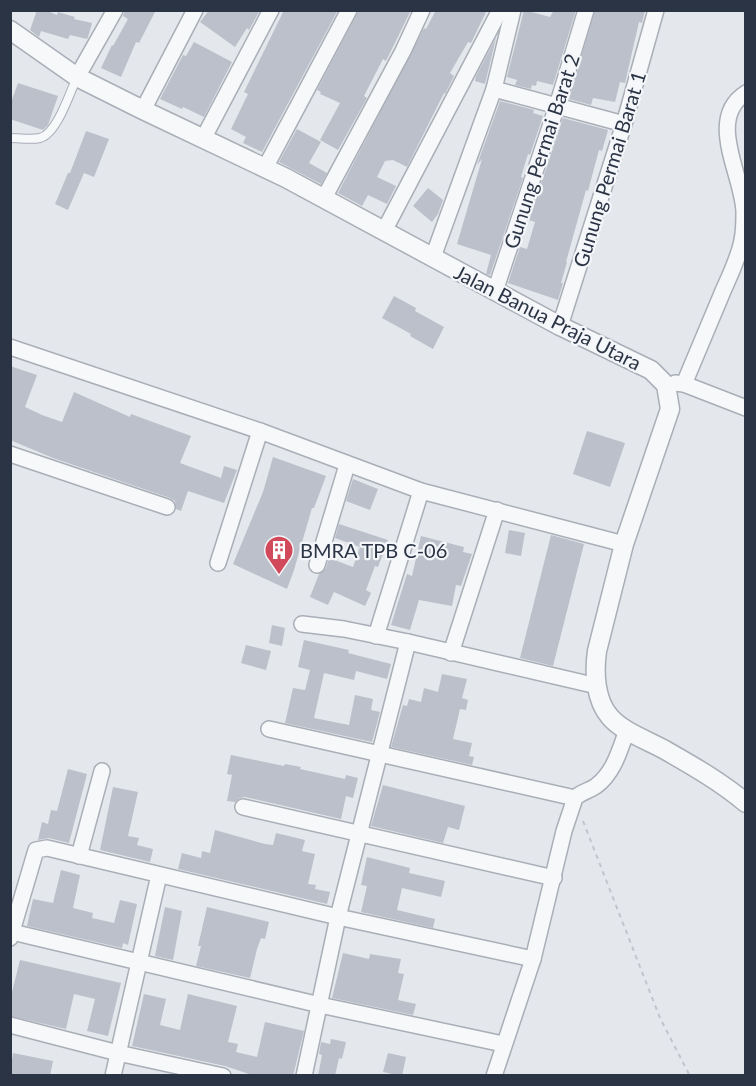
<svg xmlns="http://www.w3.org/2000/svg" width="756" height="1086" font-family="Lato,sans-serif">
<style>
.building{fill:#bbc0ca}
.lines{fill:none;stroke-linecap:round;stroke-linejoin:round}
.service-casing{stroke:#a9aeb7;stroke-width:10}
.minor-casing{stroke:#a9aeb7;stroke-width:18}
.tertiary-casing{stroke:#a9aeb7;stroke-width:21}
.path{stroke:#c2c5cb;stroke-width:2;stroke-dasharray:4.5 4.5;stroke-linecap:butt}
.service{stroke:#f7f8fa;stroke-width:8}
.minor{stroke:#f7f8fa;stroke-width:15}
.tertiary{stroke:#f7f8fa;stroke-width:18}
.labels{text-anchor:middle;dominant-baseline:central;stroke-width:4.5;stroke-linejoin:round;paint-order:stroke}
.street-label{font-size:20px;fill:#2b3445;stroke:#f4f6f9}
.poi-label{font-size:20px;fill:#2b3445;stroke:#f4f6f9;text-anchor:start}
</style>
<rect width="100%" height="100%" fill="#e4e7ec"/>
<g class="building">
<polygon points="37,10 45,10 57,15 58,12 75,17 74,19 92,23 88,37 87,39 70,35 68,39 41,31 39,37 30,30"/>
<polygon points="125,10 156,10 139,43 136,42 121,77 101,68 112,45 113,46 128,19 123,16"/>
<polygon points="209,10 260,10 249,30 247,28 235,47 200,22"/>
<polygon points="284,10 338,10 262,152 243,143 246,137 231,129 248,94 244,92"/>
<polygon points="359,10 411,10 386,61 383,59 364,96 367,98 338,150 320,140 340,103 320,94 321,92 317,90"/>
<polygon points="436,10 487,10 471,43 468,42 450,73 454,76 445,94 444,93 407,167 393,160 385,161 377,177 396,186 387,204 368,195 362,206 338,193 424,28 426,29"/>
<polygon points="524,10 550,17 554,10 576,10 553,85 537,81 536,86 532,85 531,89 515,85 517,80 507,77"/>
<polygon points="595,10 645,10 642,23 639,22 625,83 620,82 615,102 593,98 591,105 569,99"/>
<polygon points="496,38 485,84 475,81 476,76"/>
<polygon points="194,42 232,62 204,117 183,107 182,109 160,99 183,55 186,56"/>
<polygon points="18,83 58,96 48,125 43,130 10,119 10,105"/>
<polygon points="500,101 534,110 533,113 543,116 530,155 528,154 521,177 523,178 490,275 486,274 491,255 457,244 482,159 477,165"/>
<polygon points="563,118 608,130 602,151 599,150 588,191 586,190 566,262 567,262 561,283 563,283 558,300 508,283 520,247 527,249 535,222 529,220"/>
<polygon points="297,129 321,142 309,163 327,173 321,184 279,162"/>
<polygon points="86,131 109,139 94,177 84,173 68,210 55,204 68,173 70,173"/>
<polygon points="428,188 443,200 438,214 432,222 413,206"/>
<polygon points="394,296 416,308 415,311 444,327 433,349 410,336 411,334 382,318"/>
<polygon points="10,366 37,375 25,407 42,415 62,422 74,392 130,417 131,414 191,436 180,463 221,478 224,466 237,470 224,503 188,491 181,511 176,509 175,501 170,498 53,458 10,440"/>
<polygon points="587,431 625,443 610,487 573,474"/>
<polygon points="273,457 326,476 314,508 312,508 294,570 287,589 233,564 263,492"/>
<polygon points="353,479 378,489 370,510 346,501"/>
<polygon points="339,524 388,540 378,567 375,566 366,590 371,593 365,606 334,592 328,605 310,597 319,574 326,568 329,558 353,567 360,547 335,538"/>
<polygon points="509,530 525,533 521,556 505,553"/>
<polygon points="551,535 584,544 553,666 520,658"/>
<polygon points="421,536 464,547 463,552 472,554 461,586 456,585 452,606 419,600 410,630 391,625 407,574 412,576"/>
<polygon points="272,625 285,628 282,646 269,643"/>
<polygon points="304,640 349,650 348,653 391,664 387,679 356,671 354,680 324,673 314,718 349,725 355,695 373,699 371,710 380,712 372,742 285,723 293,688 305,690 310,670 298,667"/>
<polygon points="246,645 271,651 266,670 241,663"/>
<polygon points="442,674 467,679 462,698 468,700 466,710 460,709 453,739 472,743 469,756 474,757 472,765 391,747 403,705 407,706 409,699 421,702 424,688 438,692"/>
<polygon points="231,755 284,766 285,764 301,767 300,769 345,779 346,775 358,778 353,798 346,796 341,819 245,797 240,798 235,802 227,801 232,775 227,774"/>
<polygon points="68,769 87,774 69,843 49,838 38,840 42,822 48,824 51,810 57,811"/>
<polygon points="383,785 465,806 459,830 448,827 443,843 371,826"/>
<polygon points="113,787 138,792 128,836 139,838 137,845 153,849 150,862 100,850"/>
<polygon points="215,830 265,844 273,845 276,833 305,840 302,851 315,854 308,884 316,885 315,889 330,892 327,904 178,869 182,853 201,858 202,851 210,853"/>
<polygon points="367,857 410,868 409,873 445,881 441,897 402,888 397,910 435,919 433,928 361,912 367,886 361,885"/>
<polygon points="61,870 80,875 73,908 93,913 92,918 114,923 120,900 137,904 128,945 123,943 122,948 27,926 33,899 53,903"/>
<polygon points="165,907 182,911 173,960 155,956"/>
<polygon points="207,907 269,922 265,939 261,938 257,949 250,978 196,966 201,946 198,946"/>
<polygon points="343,953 369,959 370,954 401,959 398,973 404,974 398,1000 416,1004 413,1015 332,998"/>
<polygon points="20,960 121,983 108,1036 87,1031 95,999 74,994 66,1029 10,1016 10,1000"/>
<polygon points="144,994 166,999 160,1025 180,1030 188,994 237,1006 228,1042 238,1044 236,1052 257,1057 265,1022 304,1031 293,1076 255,1076 225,1066 132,1046"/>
<polygon points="331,1039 346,1042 342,1059 339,1058 335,1076 318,1076 322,1055 319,1054 321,1042 330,1044"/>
<polygon points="13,1053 53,1061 50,1076 10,1076"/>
<polygon points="388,1053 406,1057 402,1076 383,1072"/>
</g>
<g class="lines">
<g class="service-casing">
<path id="service" d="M10 138C20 138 31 140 40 138 57 134 70 92 77 77"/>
</g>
<g class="minor-casing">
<g id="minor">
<polyline points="77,77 115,10"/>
<polyline points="494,89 624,124"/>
<polyline points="143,110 195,10"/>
<polyline points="203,139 271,10"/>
<polyline points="265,168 349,10"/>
<polyline points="324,198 403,51 422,10"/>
<polyline points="384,231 500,10"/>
<polyline points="433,257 494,89 513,10"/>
<polyline points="495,291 557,106 586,10"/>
<polyline points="560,326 624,124 656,10"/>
<polyline points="10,347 260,431 421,491 624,544"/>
<polyline points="675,383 684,384 746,408"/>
<path d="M684 384C697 353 710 322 723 291 730 275 739 257 742 240 744 231 744 221 744 213 744 177 705 119 746 93"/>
<polyline points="10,454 167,507"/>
<polyline points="218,563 260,431"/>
<polyline points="317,565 347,465"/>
<polyline points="302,624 344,629 408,642 597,686"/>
<polyline points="376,636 421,491"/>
<polyline points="451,653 497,510"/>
<polyline points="269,729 575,798"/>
<polyline points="243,807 554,878"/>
<polyline points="79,856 102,771"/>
<polyline points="12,932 320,1005 503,1044"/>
<polyline points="10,938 36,850 47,848 338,917 533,959"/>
<polyline points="10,1025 118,1053 223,1076"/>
<polyline points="113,1076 159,875"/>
<polyline points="304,1076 338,917 408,642"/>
<path d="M494 1076 533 959 564 831 575 798C581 792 589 791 596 786 614 773 620 749 627 730"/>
</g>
</g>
<g class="tertiary-casing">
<path id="tertiary" d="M10 30 77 77 143 110 286 178 560 326 651 370 666 385 670 409 624 544 597 651C594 672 595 700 610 717 623 732 647 740 665 750 693 766 721 782 746 803"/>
</g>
<polyline class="path" points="583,821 660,1018 690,1076"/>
<use href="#service" class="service"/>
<use href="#minor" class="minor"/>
<use href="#tertiary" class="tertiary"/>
</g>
<defs>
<g id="building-pin" transform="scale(1.5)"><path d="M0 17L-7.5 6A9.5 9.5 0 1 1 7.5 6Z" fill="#d1495b" stroke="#f4f6f9"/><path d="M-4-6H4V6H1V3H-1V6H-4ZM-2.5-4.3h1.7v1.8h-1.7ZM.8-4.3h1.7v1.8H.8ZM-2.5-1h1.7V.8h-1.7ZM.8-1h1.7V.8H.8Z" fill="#fff"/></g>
</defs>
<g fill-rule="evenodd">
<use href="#building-pin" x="279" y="550"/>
</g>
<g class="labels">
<g class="street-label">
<text transform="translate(541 151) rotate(-72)">Gunung Permai Barat 2</text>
<text transform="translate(609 169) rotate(-73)">Gunung Permai Barat 1</text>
<text transform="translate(548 317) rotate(27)">Jalan Banua Praja Utara</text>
</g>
<g class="poi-label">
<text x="300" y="550">BMRA TPB C-06</text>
</g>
</g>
<rect width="756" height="1086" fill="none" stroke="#2b3445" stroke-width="24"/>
</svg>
